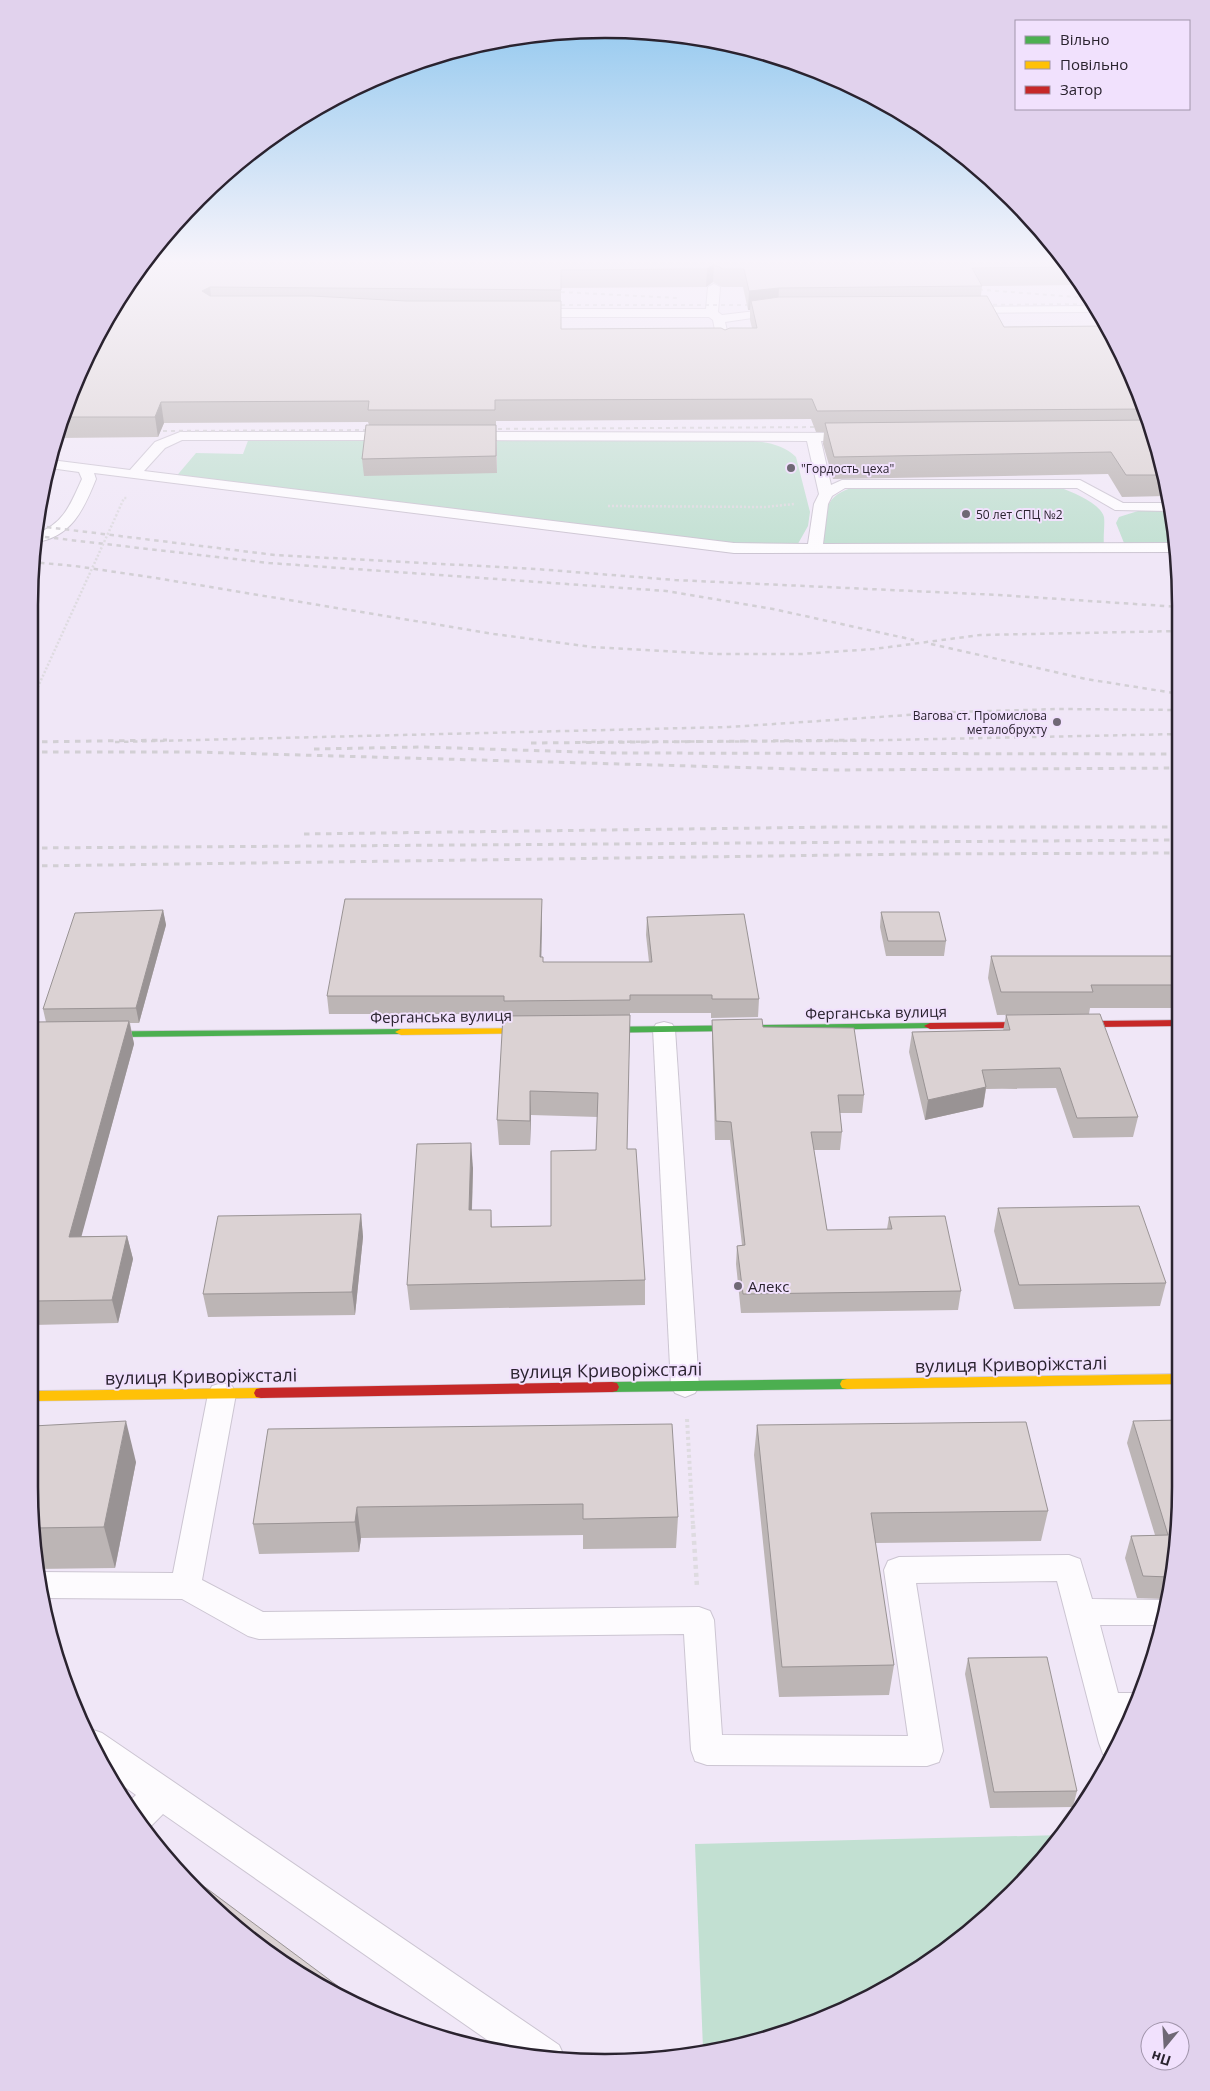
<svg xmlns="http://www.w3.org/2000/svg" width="1210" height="2091" font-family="'Open Sans',sans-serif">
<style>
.green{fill:#c2e0d2}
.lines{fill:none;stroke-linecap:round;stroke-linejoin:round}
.lane-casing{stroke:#ccc5d2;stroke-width:2}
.fast-casing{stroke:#ccc5d2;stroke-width:1}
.slow-casing{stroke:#ccc5d2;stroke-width:1}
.jam-casing{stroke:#ccc5d2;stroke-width:1}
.path-far2{stroke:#dedbe0;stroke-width:2.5;stroke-dasharray:2 2;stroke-linecap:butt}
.path-far1{stroke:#dedbe0;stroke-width:4;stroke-dasharray:3 3;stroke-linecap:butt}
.path{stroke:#dedbe0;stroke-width:4.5;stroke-dasharray:4 4;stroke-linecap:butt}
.lane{fill:#fdfbfe;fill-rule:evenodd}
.fast{fill:#4caf50;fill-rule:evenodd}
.slow{fill:#ffc107;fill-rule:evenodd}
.jam{fill:#c62828;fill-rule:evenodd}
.rail-far2{stroke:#d2cfd4;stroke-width:2;stroke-dasharray:4 4;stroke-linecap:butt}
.rail-far1{stroke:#d2cfd4;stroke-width:2.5;stroke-dasharray:4.5 4.5;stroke-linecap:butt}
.rail{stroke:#d2cfd4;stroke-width:3;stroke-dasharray:5.5 5.5;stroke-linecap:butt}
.path-bridge{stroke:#dedbe0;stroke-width:2.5;stroke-dasharray:2 2;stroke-linecap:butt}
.wall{fill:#bcb5b5;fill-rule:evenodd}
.shaded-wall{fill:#999394}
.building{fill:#dbd2d3;stroke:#999394}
.poi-dot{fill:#6f6875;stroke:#f1e1fd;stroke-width:2}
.labels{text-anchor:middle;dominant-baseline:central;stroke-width:4;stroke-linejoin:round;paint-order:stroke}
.far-poi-label{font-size:12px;fill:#2a232f;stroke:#f1e1fd;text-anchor:start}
.street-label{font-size:15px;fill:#2a232f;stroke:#f1e1fd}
.poi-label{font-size:15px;fill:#2a232f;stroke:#f1e1fd;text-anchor:start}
.near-street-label{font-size:18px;fill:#2a232f;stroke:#f1e1fd}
.rim{fill:none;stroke:#2a232f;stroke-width:2.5}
</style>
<rect width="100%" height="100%" fill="#f0e7f7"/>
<g class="green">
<path d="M419 437 497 473V439L738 440C758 441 781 442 796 457L810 512 808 526 795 549 734 548 174 479 196 453 243 454 249 438Z"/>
<path d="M851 488H1061C1073 492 1101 504 1104 517 1105 525 1103 536 1104 545L823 546C826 518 820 498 851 488Z"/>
<polygon points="1138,511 1169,511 1176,548 1126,548 1116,523 1119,517"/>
<polygon points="1062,1835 1038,1866 956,1943 893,1985 790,2032 703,2049 695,1844"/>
</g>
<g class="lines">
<g class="lane-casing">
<g id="lane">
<polygon points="714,284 720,287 718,312 722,315 780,308 786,311 780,314 725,322 729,340 723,344 717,340 713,320 709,317 530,317 524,313 530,309 706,309 708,287"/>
<polygon points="1095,306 1100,312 964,313 958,310 964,307"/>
<path d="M180 432H395L402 436 395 440H182L165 448 144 471 734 543 808 544 814 504 819 494 807 441 465 440 458 436 465 432 855 433 862 437 860 440 821 441 831 485 842 480H1080L1123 503H1167L1169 511 1115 510 1077 488H845L832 496 828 504 823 544 1175 543 1177 552 734 553 94 473 96 479C84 509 71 538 35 542L37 533C64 524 71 503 82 479L79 472 50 468 51 460 130 470 155 442Z"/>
<polygon points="664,1022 672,1024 675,1029 699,1386 695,1393 685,1397 675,1393 671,1386 653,1029 656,1024"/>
<polygon points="222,1383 232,1386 236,1394 202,1580 263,1612 699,1607 710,1611 714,1620 722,1735 908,1736 884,1570 888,1561 899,1557 1069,1555 1080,1559 1092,1599 1165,1600 1160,1625 1100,1625 1118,1693 1132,1693 1138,1696 1109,1756 1103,1754 1099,1743 1057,1581 916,1583 943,1751 939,1762 927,1766 707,1765 695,1761 691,1750 684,1634 259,1639 248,1636 182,1599 42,1598 36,1573 39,1572 173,1573 208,1394 212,1386"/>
<polygon points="90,1729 102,1733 559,2045 565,2058 530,2057 506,2053 163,1814 148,1829 144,1831 127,1803 136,1795 111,1777 84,1731"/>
</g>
</g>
<g class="fast-casing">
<g id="fast">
<polygon points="930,1023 936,1026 934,1028 593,1033 587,1030 593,1027"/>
<polygon points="401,1029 407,1032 405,1034 32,1038 32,1032"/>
<polygon points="847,1379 852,1380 854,1384 852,1388 847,1389 612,1392 607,1391 605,1387 607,1383 612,1382"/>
</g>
</g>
<g class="slow-casing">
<g id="slow">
<polygon points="540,1028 546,1031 544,1033 401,1035 395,1032 401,1029"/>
<polygon points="1180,1374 1180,1384 847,1389 842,1388 840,1384 842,1380 847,1379"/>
<polygon points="261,1388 266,1389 268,1393 266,1397 261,1398 33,1401 33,1391"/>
</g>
</g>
<g class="jam-casing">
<g id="jam">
<polygon points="1180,1020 1180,1026 930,1029 924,1026 930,1023"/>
<polygon points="612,1382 617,1383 619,1387 617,1391 612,1392 261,1398 256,1397 254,1393 256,1389 261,1388"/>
</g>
</g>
<g class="path-far2">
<polyline points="608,506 765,507 794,504"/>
<polyline points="116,516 124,498 127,498"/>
</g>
<polyline class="path-far1" points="687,1419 693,1526"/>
<polyline class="path" points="693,1525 697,1587"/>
<use href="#lane" class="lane"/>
<use href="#fast" class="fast"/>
<use href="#slow" class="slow"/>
<use href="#jam" class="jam"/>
<g class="rail-far2">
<polyline points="971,289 1089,298"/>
<polyline points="561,292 677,298"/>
<polyline points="561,305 760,305"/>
<polyline points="977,305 1095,304"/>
<polyline points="482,429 827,427"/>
<polyline points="147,431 379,430"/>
</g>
<g class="rail-far1">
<polyline points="38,526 275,555 536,569 675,580 999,595 1180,607"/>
<polyline points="36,536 269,563 666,591 773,609 914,640"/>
<polyline points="31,562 75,566 156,578 494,634 592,647 717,654 801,654 874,649 980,635 1180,631"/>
<polyline points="931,644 1086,679 1180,694"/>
<polyline points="115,742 729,727 953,712 1059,709 1180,710"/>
<polyline points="582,742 839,741 1180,734"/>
</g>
<g class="rail">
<polyline points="31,742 167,740"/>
<polyline points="531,743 868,740"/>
<polyline points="314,749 421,747 613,753 1180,754"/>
<polyline points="31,752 194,752 833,770 1180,768"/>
<polyline points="304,834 835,827 1180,827"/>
<polyline points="31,848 1180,840"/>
<polyline points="31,866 918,854 1180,853"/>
</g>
<polyline class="path-bridge" points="31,702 116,516"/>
</g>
<g class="wall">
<path d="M143 263H1063L1080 285 982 286 981 296 1004 327 1108 326 1151 420 1166 496 1122 497 1108 474 833 479 823 444 824 432H816L811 419 496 421 497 473 364 476 362 459 369 425 368 422 164 423 158 437 56 438 59 420 126 285ZM713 282 722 287H743L748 310H750V320L752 328 725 330 561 329V288L706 287Z"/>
<polygon points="163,910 166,925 139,1023 130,1023 134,1044 81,1236 127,1236 133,1259 118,1323 33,1325 32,1039 33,1036 32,1029 46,1022 43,1009"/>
<polygon points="881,912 946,941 944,956 886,956 880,927"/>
<polygon points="542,916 541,957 543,962 649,962 646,935 647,917 759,999 758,1017 711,1018 711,1013 630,1013 627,1149 645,1280 645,1305 410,1310 407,1285 473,1168 472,1210 491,1210 492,1227 551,1226 596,1150 598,1117 531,1115 530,1145 499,1145 497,1120 504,1014 329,1014 327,996"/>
<polygon points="991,956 1180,956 1180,1008 1090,1008 1089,1014 997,1015 988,978"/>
<polygon points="1006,1015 1138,1117 1133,1137 1073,1138 1056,1088 986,1089 983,1107 925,1120 909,1052 912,1032 1003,1031"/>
<polygon points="712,1020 763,1027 864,1095 862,1113 840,1113 842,1132 840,1150 814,1150 827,1230 887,1229 889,1217 961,1291 958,1310 741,1313 736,1264 737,1246 742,1245 730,1140 715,1140 712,1038"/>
<polygon points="998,1208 1166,1283 1160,1306 1014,1309 994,1231"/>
<polygon points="361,1214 363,1237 355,1315 208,1317 203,1294"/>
<polygon points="1133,1421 1180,1524 1165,1599 1137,1598 1125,1558 1131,1536 1155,1535 1127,1443"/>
<polygon points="757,1425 1048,1511 1041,1541 875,1543 894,1665 889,1695 779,1697 754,1455"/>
<polygon points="33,1426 136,1462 115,1568 35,1569 34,1562"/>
<polygon points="268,1429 678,1517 676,1548 583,1549 583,1535 361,1538 359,1552 259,1554 253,1524"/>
<polygon points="1164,1604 1157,1642 1153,1627 1160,1605"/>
<polygon points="968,1658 1077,1791 1073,1807 990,1808 965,1674"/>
</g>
<g class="shaded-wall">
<polygon points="714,264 713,282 706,287 707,269"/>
<polygon points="210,287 212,305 202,291"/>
<polygon points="779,288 778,306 751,301 750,310 748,310 749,291"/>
<polygon points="161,402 164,423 158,437 155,417"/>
<polygon points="542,899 542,916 541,975 540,957"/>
<polygon points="163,910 166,925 139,1023 136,1008"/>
<polygon points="129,1021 134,1044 75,1260 69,1237"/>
<polygon points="986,1087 983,1107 925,1120 928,1100"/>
<polygon points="530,1091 531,1115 530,1145"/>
<polygon points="471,1143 473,1168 471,1235 469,1210"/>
<polygon points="361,1214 363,1237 355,1315 352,1292"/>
<polygon points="127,1236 133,1259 118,1323 112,1300"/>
<polygon points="126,1421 136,1462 115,1568 104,1527"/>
<polygon points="357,1507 361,1538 359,1552 355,1522"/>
</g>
<g class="building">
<polygon points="143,263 1063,263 1066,267 972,268 982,286 779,288 749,291 744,269 723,269 714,264 707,269 561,270 561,290 210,287 202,291 210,296 312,296 406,301 561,301 561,329 721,328 725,330 730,328 757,328 751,301 779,297 987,296 1004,327 1108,326 1146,409 817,411 812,399 495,400 495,410 368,410 369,401 161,402 155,417 61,417 126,285"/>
<polygon points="1151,420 1162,475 1126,475 1111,452 834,457 825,423"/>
<polygon points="366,425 496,425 496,456 362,459"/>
<polygon points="345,899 542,899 540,957 543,957 543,962 652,962 647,917 744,914 759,999 712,999 712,995 630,995 630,1000 504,1001 504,996 327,996"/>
<polygon points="163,910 136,1008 43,1009 75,913"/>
<polygon points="881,912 939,912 946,941 888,941"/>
<polygon points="991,956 1180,956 1180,985 1091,985 1093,992 1001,992"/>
<polygon points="1100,1014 1138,1117 1077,1118 1060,1068 982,1070 986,1087 928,1100 912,1032 1010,1030 1006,1015"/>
<polygon points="630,1015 627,1149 636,1149 645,1280 407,1285 417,1144 471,1143 469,1210 491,1210 491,1227 551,1226 551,1151 596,1150 598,1093 530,1091 530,1121 497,1120 503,1016"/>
<polygon points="762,1019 763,1027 854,1028 864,1095 838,1095 842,1132 811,1132 827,1230 892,1229 889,1217 945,1216 961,1291 743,1294 737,1246 745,1245 731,1122 716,1121 712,1020"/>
<polygon points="129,1021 69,1237 127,1236 112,1300 33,1301 32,1039 34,1031 32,1030 32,1029 34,1022"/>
<polygon points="1139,1206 1166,1283 1019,1285 998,1208"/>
<polygon points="361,1214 352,1292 203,1294 218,1216"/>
<polygon points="1180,1420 1180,1524 1169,1577 1143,1576 1131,1536 1168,1535 1133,1421"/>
<polygon points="126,1421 104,1527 34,1528 33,1426"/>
<polygon points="1026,1422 1048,1511 871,1513 894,1665 782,1667 757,1425"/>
<polygon points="672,1424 678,1517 583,1519 583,1504 357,1507 355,1522 253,1524 268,1429"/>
<polygon points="1164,1604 1162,1614 1160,1605"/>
<polygon points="1047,1657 1077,1791 994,1792 968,1658"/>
<polygon points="182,1870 370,2010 350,2003 285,1965 198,1894 180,1873"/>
</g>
<linearGradient id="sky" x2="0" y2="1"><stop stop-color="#8dc6ee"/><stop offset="0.47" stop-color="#f8f4fb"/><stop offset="1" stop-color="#f8f4fb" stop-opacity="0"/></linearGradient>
<rect width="1210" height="556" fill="url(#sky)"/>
<g class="poi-dot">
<circle cx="791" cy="468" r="5"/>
<circle cx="966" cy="514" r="5"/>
<circle cx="1057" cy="722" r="5"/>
<circle cx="738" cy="1286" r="5"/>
</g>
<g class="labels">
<g class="far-poi-label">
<text x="801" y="468">"Гордость цеха"</text>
<text x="976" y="514">50 лет СПЦ №2</text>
<text x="1047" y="715" text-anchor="end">Вагова ст. Промислова<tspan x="1047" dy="14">металобрухту</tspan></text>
</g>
<g class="street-label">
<text transform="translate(876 1012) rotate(-1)">Ферганська вулиця</text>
<text transform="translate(441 1016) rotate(-1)">Ферганська вулиця</text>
</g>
<g class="poi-label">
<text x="748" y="1286">Алекс</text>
</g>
<g class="near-street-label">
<text transform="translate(1011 1364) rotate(-1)">вулиця Криворіжсталі</text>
<text transform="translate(606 1370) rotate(-1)">вулиця Криворіжсталі</text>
<text transform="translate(201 1376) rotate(-1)">вулиця Криворіжсталі</text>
</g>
</g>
<path d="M0 0H1210V2091H0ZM605 38H605A567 567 0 0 1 1172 605V1487A567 567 0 0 1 605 2054H605A567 567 0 0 1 38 1487V605A567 567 0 0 1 605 38Z" fill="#e1d2ed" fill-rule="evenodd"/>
<path class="rim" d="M605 38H605A567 567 0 0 1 1172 605V1487A567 567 0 0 1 605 2054H605A567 567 0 0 1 38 1487V605A567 567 0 0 1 605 38Z"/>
<rect x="1015" y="20" width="175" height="90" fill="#f1e1fd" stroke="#a195ab"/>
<rect x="1025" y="36" width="25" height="8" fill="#4caf50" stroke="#a195ab"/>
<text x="1060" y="45" font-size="15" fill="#2a232f">Вільно</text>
<rect x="1025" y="61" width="25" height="8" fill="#ffc107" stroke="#a195ab"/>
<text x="1060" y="70" font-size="15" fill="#2a232f">Повільно</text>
<rect x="1025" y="86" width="25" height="8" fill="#c62828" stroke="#a195ab"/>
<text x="1060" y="95" font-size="15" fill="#2a232f">Затор</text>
<g transform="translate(1165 2046) rotate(198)"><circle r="24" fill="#f1e1fd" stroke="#a195ab"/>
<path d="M0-4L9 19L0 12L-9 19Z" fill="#6f6875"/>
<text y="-8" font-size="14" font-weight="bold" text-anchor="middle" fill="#2a232f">Пн</text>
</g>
</svg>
